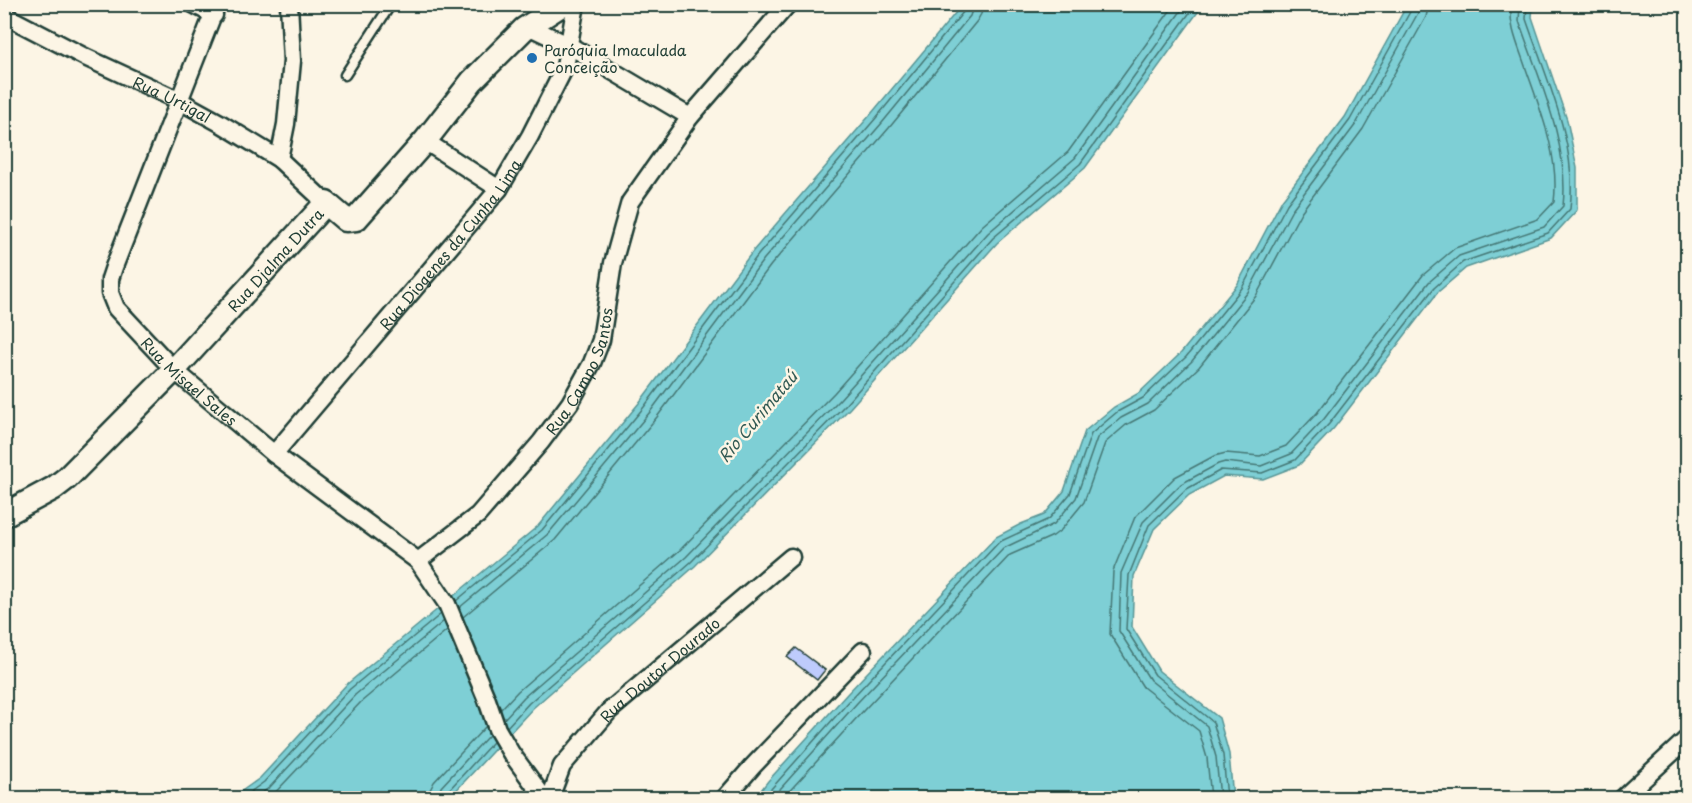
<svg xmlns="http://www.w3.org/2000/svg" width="1692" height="803" font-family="'Playpen Sans',sans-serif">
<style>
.water{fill:#7ecfd5;stroke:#589595;stroke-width:1.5}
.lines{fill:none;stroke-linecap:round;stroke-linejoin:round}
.shore{stroke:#457774;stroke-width:1.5}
.building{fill:#becbfc;stroke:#1f3d34;stroke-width:1.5}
.service-casing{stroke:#1f3d34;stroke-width:13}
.minor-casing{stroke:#1f3d34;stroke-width:21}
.secondary-casing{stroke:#1f3d34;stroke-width:27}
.service{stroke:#fcf5e5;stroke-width:8}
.minor{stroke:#fcf5e5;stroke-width:16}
.secondary{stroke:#fcf5e5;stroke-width:22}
.poi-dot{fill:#1f6fb2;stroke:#fcf5e5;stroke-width:2}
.labels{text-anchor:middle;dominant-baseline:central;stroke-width:5;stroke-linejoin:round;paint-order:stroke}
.poi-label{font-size:15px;fill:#1f3d34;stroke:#fcf5e5;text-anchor:start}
.street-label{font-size:15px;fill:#1f3d34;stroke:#fcf5e5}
.water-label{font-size:16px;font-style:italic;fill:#325a54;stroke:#fcf5e5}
</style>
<rect width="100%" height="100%" fill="#fcf5e5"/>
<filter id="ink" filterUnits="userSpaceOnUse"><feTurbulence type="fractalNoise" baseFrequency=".0167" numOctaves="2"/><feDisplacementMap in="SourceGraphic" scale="12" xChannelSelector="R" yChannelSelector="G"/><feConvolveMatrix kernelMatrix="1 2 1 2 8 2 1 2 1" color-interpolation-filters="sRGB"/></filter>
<g filter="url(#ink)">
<g class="water">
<polygon points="962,5 1203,5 1085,168 997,243 850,408 695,566 533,708 449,798 232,798 260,778 346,685 538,526 639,403 753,251 871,114"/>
<polygon points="1407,5 1533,5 1532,17 1567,120 1577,168 1577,210 1551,238 1466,268 1438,292 1334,428 1299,465 1263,479 1224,476 1189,495 1154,529 1134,576 1132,627 1159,671 1219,718 1229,754 1233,798 755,798 768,781 847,694 996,537 1021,524 1044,515 1064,491 1085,431 1114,407 1139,393 1181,353 1237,285 1282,200 1345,117"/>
</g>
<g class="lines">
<g class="shore">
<polyline points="456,601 542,530 644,407 758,255 876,118 964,11 966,4"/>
<polyline points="459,608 548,534 650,412 764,259 882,123 970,16 974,4"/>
<polyline points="463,617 555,540 657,417 771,265 889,128 977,21 981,14 983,4"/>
<polyline points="501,709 518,691 680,550 834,393 982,226 1068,152 1175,4"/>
<polyline points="504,719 524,697 686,557 840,399 988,233 1075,158 1186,4"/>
<polyline points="507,727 529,703 691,562 846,404 993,238 1080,164 1196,4"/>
<polyline points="242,798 264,782 350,689 441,614"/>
<polyline points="255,798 270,787 355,695 444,621"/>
<polyline points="270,798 361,702 447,630"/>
<polyline points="429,798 430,790 434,782 486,726"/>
<polyline points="438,798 441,787 489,735"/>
<polyline points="445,798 447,792 493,742"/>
<polyline points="763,798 852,698 999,542 1049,519 1070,494 1091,434 1117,412 1143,398 1186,357 1242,288 1287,204 1350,120 1411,10 1412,4"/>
<polyline points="772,798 857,703 1004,548 1054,524 1076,498 1097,438 1121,418 1148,404 1192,361 1248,292 1293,208 1356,124 1418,13 1420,4"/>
<polyline points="783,798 864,710 1010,555 1053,536 1061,530 1084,502 1105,443 1126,425 1154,410 1199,367 1256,296 1301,212 1363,129 1426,17 1429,4"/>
<path d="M1211 798 1207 758 1199 731 1143 687 1110 634 1113 571 1135 517 1175 477 1214 456 1226 453 1260 456 1286 446 1317 413 1423 275 1455 248 1538 219 1554 202C1560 155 1539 107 1524 63 1517 43 1509 25 1511 4"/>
<path d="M1220 798 1216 757 1207 726 1150 680 1119 631 1121 573 1143 522 1181 484 1218 464 1225 462 1261 466 1291 454 1324 419 1429 282 1459 256 1544 227 1563 206C1570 145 1538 77 1519 21L1520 4"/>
<path d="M1227 798 1223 755 1213 722 1155 675 1126 629 1129 575 1149 525 1185 490 1221 470 1262 473 1295 460 1329 424 1434 288 1463 262 1548 233 1570 209C1578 144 1546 78 1526 19L1527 4"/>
</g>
</g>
<polygon class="building" points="796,648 825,670 817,680 787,657"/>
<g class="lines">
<g class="service-casing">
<polyline id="service" points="345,75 391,4"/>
</g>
<g class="minor-casing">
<g id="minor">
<polyline points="193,4 214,15"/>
<path id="s1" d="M217 4 114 267 110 279V293L116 308 174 370 274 454 418 561 447 604 487 700 497 729 511 753 544 798"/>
<path id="s2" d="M4 15 85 57 180 101 220 123 279 159 326 203"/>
<polyline points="528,26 570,46 690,117"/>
<polyline points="425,141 499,189"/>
<polyline points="279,159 286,124 292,61 289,4"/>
<path id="s3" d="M274 454 499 189 530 136 565 67 576 4"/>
<path id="s4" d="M418 561 478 515 541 442 570 403 592 363 601 340 613 263 630 202 690 117 788 4"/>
<path id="s5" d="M550 798 562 766 609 711 791 557"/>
<polyline points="725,798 752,767 863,651"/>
<polyline points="1623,798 1688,738"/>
</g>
</g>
<g class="secondary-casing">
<g id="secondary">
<path id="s6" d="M4 515 54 488 67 478 174 370 326 203 346 220 356 219 425 141 472 81 524 29 563 4"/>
</g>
</g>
<use href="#service" class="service"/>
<use href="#minor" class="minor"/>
<use href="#secondary" class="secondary"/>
</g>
</g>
<circle class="poi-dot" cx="532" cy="58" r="6"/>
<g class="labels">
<g class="poi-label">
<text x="544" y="49">Paróquia Imaculada<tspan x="544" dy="17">Conceição</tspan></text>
</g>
<g class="street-label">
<text stroke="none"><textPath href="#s2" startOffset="188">Rua Urtigal</textPath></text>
<text stroke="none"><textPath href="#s3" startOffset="274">Rua Diogenes da Cunha Lima</textPath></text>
<text stroke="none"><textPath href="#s6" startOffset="375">Rua Djalma Dutra</textPath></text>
<text stroke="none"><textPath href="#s4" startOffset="254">Rua Campo Santos</textPath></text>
<text stroke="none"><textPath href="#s1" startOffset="429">Rua Misael Sales</textPath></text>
<text stroke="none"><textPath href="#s5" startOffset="172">Rua Doutor Dourado</textPath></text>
</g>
<g class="water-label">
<text transform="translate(757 416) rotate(-50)">Rio Curimataú</text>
</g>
</g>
<rect width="1692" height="803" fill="none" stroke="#fcf5e5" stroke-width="24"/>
<rect x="12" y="12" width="1668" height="779" fill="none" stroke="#1f3d34" stroke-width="2" filter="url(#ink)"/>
</svg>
